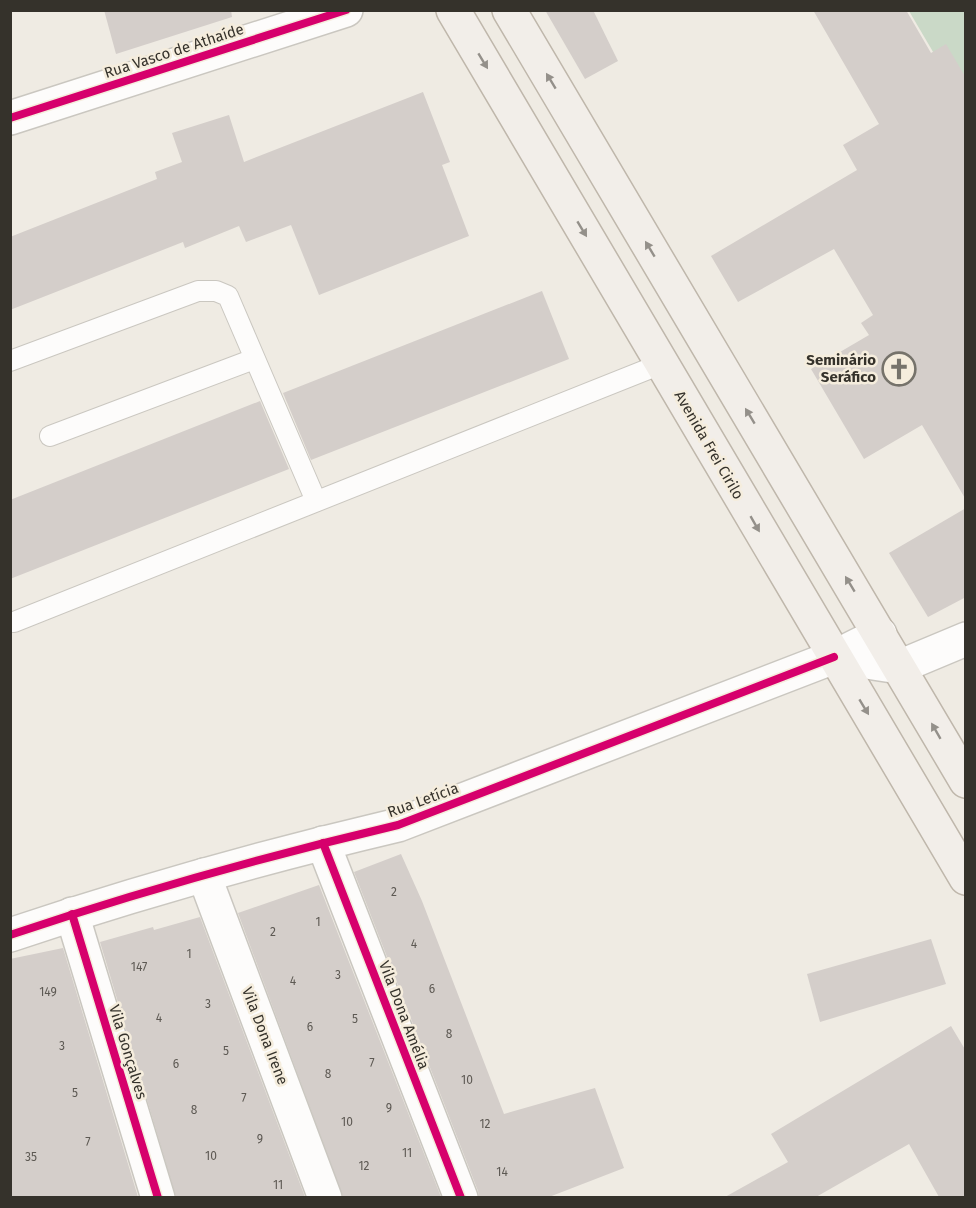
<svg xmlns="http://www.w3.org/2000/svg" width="976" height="1208" font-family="'Fira Sans',sans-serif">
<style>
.green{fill:#cad9c7}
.building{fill:#d4ceca}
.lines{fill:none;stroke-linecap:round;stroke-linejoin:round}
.service-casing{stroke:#cac7c0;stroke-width:22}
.minor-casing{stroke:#cac7c0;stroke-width:36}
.tertiary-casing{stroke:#cac7c0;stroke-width:36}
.primary-casing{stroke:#bfb7ab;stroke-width:36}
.service{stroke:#fdfcfb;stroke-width:20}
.minor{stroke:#fdfcfb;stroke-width:33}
.tertiary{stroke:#fdfcfb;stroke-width:33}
.primary{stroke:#f2eee9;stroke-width:33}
.cycleway-casing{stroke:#f5eddd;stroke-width:11}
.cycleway{stroke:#d6006c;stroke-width:8}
.oneway{fill:#94908a}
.labels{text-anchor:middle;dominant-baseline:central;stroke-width:5;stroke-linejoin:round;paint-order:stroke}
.number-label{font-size:12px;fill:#5d5953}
.street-label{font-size:15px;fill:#35322b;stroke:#f5eddd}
.poi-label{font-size:15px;font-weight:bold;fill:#35322b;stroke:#f5eddd;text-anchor:end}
</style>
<rect width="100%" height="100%" fill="#efebe3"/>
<polygon class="green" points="909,11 965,11 965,102 949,79"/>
<g class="building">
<polygon points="104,10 231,10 232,17 116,54"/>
<polygon points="545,10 593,10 618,61 585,79"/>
<polygon points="813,10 906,10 931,53 946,44 966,78 966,500 922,425 864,459 811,369 869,335 861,323 873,315 834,249 738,302 711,256 857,170 843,145 879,124"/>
<polygon points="423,92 450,162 442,165 469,236 319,295 291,225 246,242 239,226 185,248 183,242 10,310 10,237 157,179 155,172 182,162 172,133 229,115 244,162"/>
<polygon points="542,291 569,359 311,460 283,393"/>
<polygon points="260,401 289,469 10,579 10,500"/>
<polygon points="966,508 966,597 928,617 889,553"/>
<polygon points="401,854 422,901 504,1114 595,1088 624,1168 549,1197 479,1197 478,1191 354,872"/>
<polygon points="319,885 441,1197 343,1197 238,913"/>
<polygon points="200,917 305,1197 176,1197 100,942 153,927 154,930"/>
<polygon points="931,939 946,984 820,1022 807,974"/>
<polygon points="63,948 138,1197 10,1197 10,959"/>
<polygon points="951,1026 966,1051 966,1197 939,1197 909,1144 816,1197 725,1197 788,1162 771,1134"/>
</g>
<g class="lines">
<g class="service-casing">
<g id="service">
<polyline points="10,361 198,291 216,291 228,296 316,501"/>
<polyline points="50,436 254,359"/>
<polyline points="14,622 661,364"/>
</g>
</g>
<g class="minor-casing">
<g id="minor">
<polyline points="834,657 899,667 966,639"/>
<polyline points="323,843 461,1198"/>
<polyline points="204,875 325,1198"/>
<polyline points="72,914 158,1198"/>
<path d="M10 935C138 892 267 856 398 825L834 657 880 634"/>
</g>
</g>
<g class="tertiary-casing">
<polyline id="tertiary" points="10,118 346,10"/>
</g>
<g class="primary-casing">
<g id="primary">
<polyline points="453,10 966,878"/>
<polyline points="509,10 966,781"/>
</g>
</g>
<use href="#service" class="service"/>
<use href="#minor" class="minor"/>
<use href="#tertiary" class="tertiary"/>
<use href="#primary" class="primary"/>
<g class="cycleway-casing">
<g id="cycleway">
<polyline points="10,118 346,10"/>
<polyline points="323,843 461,1198"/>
<polyline points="72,914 158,1198"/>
<path d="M10 935C138 892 267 856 398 825L834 657"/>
</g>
</g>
<use href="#cycleway" class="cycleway"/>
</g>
<defs><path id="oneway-solid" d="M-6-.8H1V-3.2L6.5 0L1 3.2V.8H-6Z" transform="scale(1.5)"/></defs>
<g class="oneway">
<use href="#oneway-solid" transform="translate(483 61) rotate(59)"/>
<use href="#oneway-solid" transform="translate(551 81) rotate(-121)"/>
<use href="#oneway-solid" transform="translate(582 229) rotate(59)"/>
<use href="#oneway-solid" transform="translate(650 249) rotate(-121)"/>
<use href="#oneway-solid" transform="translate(750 416) rotate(-121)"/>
<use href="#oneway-solid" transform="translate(755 524) rotate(60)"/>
<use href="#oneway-solid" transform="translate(850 584) rotate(-121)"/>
<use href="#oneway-solid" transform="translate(864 707) rotate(59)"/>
<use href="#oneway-solid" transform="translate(936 731) rotate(-120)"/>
</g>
<defs>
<g id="church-ring" transform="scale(1.725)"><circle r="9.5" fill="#f5eddd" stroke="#76736b" stroke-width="1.5"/><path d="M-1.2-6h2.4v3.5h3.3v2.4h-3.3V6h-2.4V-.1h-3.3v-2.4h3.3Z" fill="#76736b"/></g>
</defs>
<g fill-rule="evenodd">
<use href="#church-ring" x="899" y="369"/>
</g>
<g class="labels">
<g class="number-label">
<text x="394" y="892">2</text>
<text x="318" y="922">1</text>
<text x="273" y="932">2</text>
<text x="414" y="944">4</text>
<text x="189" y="954">1</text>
<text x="139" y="967">147</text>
<text x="338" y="975">3</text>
<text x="293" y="981">4</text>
<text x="432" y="989">6</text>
<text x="48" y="992">149</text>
<text x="208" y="1004">3</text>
<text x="159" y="1018">4</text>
<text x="355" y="1019">5</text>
<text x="310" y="1027">6</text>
<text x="449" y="1034">8</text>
<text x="62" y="1046">3</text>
<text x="226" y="1051">5</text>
<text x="372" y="1063">7</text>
<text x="176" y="1064">6</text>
<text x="328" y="1074">8</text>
<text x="467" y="1080">10</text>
<text x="75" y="1093">5</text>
<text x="244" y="1098">7</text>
<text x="389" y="1108">9</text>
<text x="194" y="1110">8</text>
<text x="347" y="1122">10</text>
<text x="485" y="1124">12</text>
<text x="260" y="1139">9</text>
<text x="88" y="1142">7</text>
<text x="407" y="1153">11</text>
<text x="211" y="1156">10</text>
<text x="31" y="1157">35</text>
<text x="364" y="1166">12</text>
<text x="502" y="1172">14</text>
<text x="278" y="1185">11</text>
</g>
<g class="street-label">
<text transform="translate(174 51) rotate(-18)">Rua Vasco de Athaíde</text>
<text transform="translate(709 445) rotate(60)">Avenida Frei Cirilo</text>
<text transform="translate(423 800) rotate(-20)">Rua Letícia</text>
<text transform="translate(404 1015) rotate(69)">Vila Dona Amélia</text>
<text transform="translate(265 1036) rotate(69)">Vila Dona Irene</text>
<text transform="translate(128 1052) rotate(73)">Vila Gonçalves</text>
</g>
<g class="poi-label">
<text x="876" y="360">Seminário<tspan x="876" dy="17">Seráfico</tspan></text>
</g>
</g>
<rect width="976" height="1208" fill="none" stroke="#35322b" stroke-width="24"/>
</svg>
